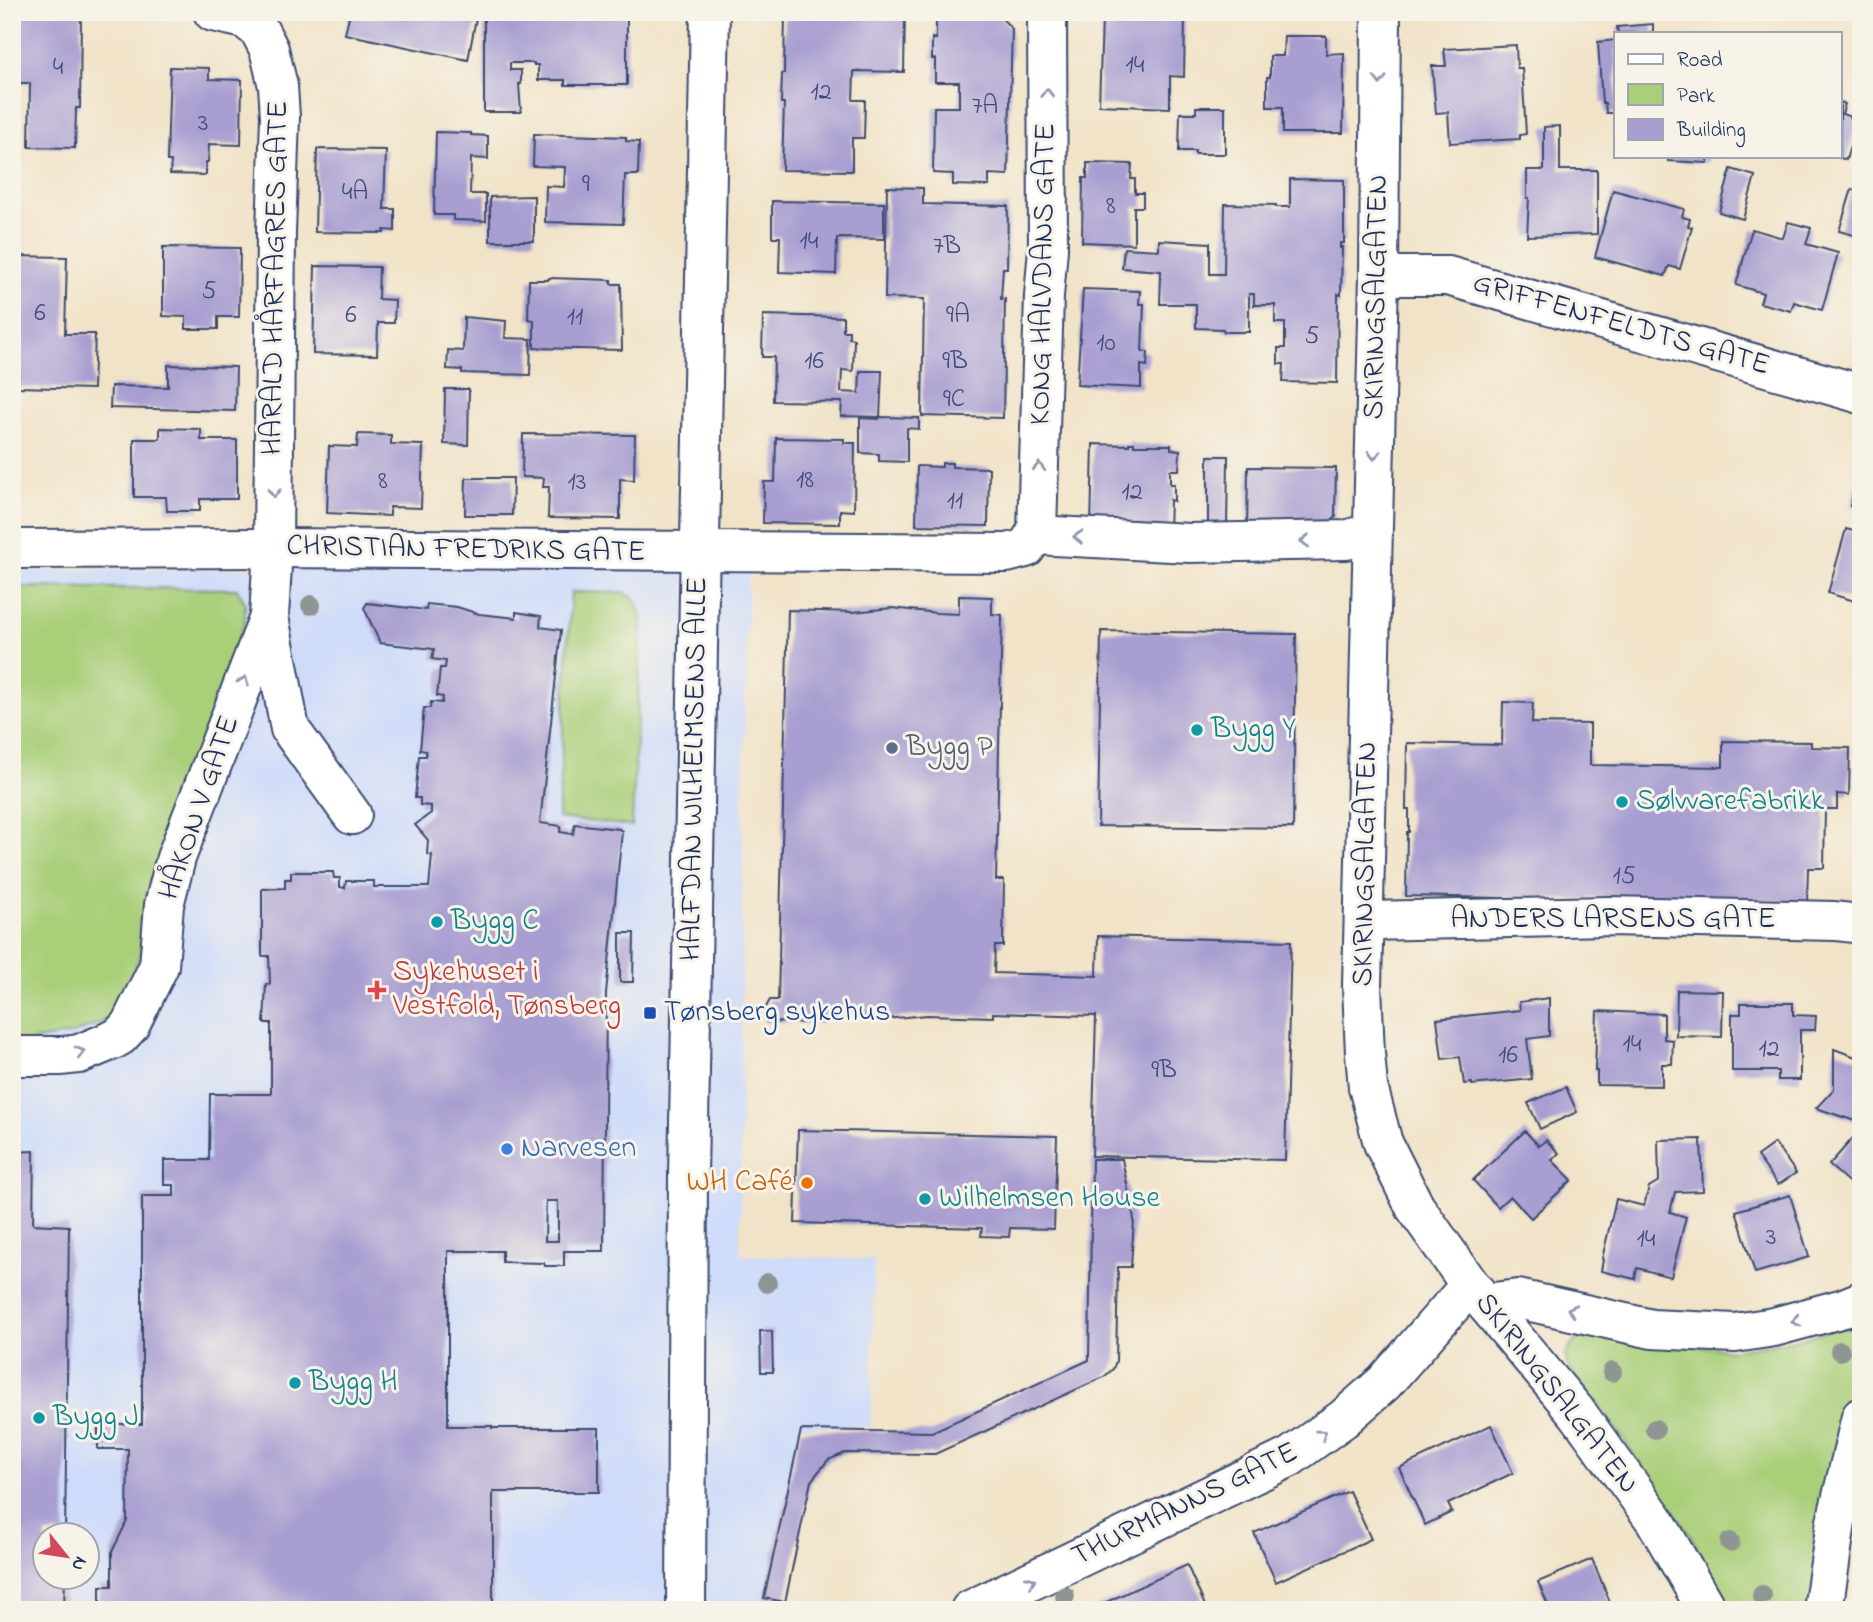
<svg xmlns="http://www.w3.org/2000/svg" width="1873" height="1622" font-family="'Indie Flower',sans-serif">
<style>
.built{fill:#cedbfa;fill-rule:evenodd}
.green{fill:#a9cf79;stroke:#627f6c;stroke-width:2}
.building{fill:#a89ed1;fill-rule:evenodd}
.lines{fill:none;stroke-linecap:round;stroke-linejoin:round}
.minor-casing{stroke:#3b4a6e;stroke-width:42}
.major-casing{stroke:#3b4a6e;stroke-width:42}
.minor{stroke:#fff;stroke-width:38}
.major{stroke:#fff;stroke-width:38}
.tree{fill:#8f9692}
.oneway{stroke:#8d97ae}
.culture-dot{fill:#0f9aa8;stroke:#f7f3e8;stroke-width:2.5}
.service-dot{fill:#5c6f8a;stroke:#f7f3e8;stroke-width:2.5}
.health-dot{fill:#e0444e;stroke:#f7f3e8;stroke-width:2.5}
.transit-dot{fill:#1a4fb4;stroke:#f7f3e8;stroke-width:2.5}
.shop-dot{fill:#3f7fe0;stroke:#f7f3e8;stroke-width:2.5}
.food-dot{fill:#e8710a;stroke:#f7f3e8;stroke-width:2.5}
.labels{text-anchor:middle;dominant-baseline:central;stroke-width:6;stroke-linejoin:round;paint-order:stroke}
.number-label{font-size:26px;fill:#3e4b7b}
.street-label{font-size:30px;fill:#1b2f5e;stroke:#f7f3e8}
.culture-label{font-size:30px;fill:#0d838f;stroke:#f7f3e8;text-anchor:start}
.service-label{font-size:30px;fill:#4e5e75;stroke:#f7f3e8;text-anchor:start}
.health-label{font-size:30px;fill:#be3a42;stroke:#f7f3e8;text-anchor:start}
.transit-label{font-size:30px;fill:#164399;stroke:#f7f3e8;text-anchor:start}
.shop-label{font-size:30px;fill:#366cbe;stroke:#f7f3e8;text-anchor:start}
.food-label{font-size:30px;fill:#c56008;stroke:#f7f3e8;text-anchor:end}
</style>
<rect width="100%" height="100%" fill="#f7f3e8"/>
<filter id="ink" filterUnits="userSpaceOnUse"><feTurbulence type="fractalNoise" baseFrequency=".0143" numOctaves="2"/><feDisplacementMap in="SourceGraphic" scale="14" xChannelSelector="R" yChannelSelector="G"/><feConvolveMatrix kernelMatrix="1 2 1 2 8 2 1 2 1" color-interpolation-filters="sRGB"/></filter>
<filter id="wash" filterUnits="userSpaceOnUse"><feTurbulence type="fractalNoise" baseFrequency=".00686" numOctaves="4" result="noise"/><feDisplacementMap in="SourceGraphic" scale="28" xChannelSelector="R" yChannelSelector="G"/><feGaussianBlur stdDeviation="1.57" result="paint"/><feColorMatrix in="noise" values="0 0 0 0 0 0 0 0 0 0 0 0 0 0 0 0 0 1.4 0 .05"/><feComposite in="paint" operator="in"/></filter>
<g filter="url(#wash)">
<rect width="100%" height="100%" fill="#f1e3c8"/>
<path class="built" d="M667 565 748 574 743 805 740 1255 874 1260 871 1427 800 1426 762 1610H12V570ZM46 1534H88V1576H46Z"/>
<g class="green">
<polygon points="12,587 237,589 245,603 245,622 151,881 142,950 115,1017 73,1034 20,1043 12,1043"/>
<polygon points="571,592 624,593 635,599 642,618 632,826 558,818"/>
<polygon points="1842,1325 1861,1332 1861,1374 1842,1425 1810,1610 1728,1610 1690,1535 1601,1407 1568,1367 1565,1355 1575,1340 1594,1334 1733,1350 1802,1339"/>
</g>
<g id="blocks">
<g class="building">
<polygon points="12,12 81,12 80,108 76,108 75,148 29,147 30,83 12,83"/>
<polygon points="350,12 473,12 477,13 468,60 345,34"/>
<polygon points="484,12 627,12 627,85 565,85 565,80 538,80 538,65 534,65 534,63 510,63 510,70 521,70 521,84 519,84 521,112 484,112"/>
<polygon points="785,12 905,12 904,72 854,71 853,100 865,100 864,138 852,138 852,171 782,170 784,103 781,103 782,74 784,73"/>
<polygon points="936,12 996,12 1012,29 1008,175 989,174 989,186 953,185 953,174 933,173 934,107 959,107 959,82 935,82 935,59 932,59 932,38 936,39"/>
<polygon points="1101,14 1185,17 1184,77 1170,76 1170,108 1099,105 1102,19 1101,19"/>
<polygon points="1653,24 1653,33 1618,33 1617,27"/>
<polygon points="1284,36 1326,36 1326,54 1344,53 1343,133 1283,133 1283,107 1267,107 1267,77 1270,77 1270,56 1283,56"/>
<polygon points="1616,40 1616,113 1606,113 1605,103 1602,103 1598,42"/>
<polygon points="1516,45 1517,68 1522,68 1526,134 1520,135 1520,139 1450,143 1448,112 1436,113 1432,66 1446,66 1444,49"/>
<polygon points="170,67 209,68 209,79 242,80 241,145 209,144 208,162 206,162 206,175 170,174 171,161 167,161"/>
<polygon points="1840,102 1845,104 1842,114 1858,119 1846,160 1835,156 1840,156"/>
<polygon points="1196,107 1225,107 1225,154 1195,154 1195,151 1179,151 1180,113 1196,113"/>
<polygon points="1560,126 1560,170 1597,170 1597,234 1527,236 1529,198 1527,198 1527,170 1544,170 1544,127"/>
<polygon points="436,132 471,133 471,135 488,136 488,159 471,158 470,194 486,194 486,221 453,220 453,215 434,215"/>
<polygon points="534,134 626,137 626,141 639,142 638,175 625,175 623,224 545,222 546,186 564,187 565,167 533,166"/>
<polygon points="317,149 386,150 384,209 395,209 395,231 384,230 384,233 315,232"/>
<polygon points="1668,156 1708,156 1708,163 1668,161"/>
<polygon points="1087,163 1132,164 1131,179 1135,179 1135,193 1143,193 1143,207 1134,207 1134,244 1082,242 1083,178 1087,178"/>
<polygon points="1731,169 1755,176 1743,219 1719,212"/>
<polygon points="1290,179 1344,180 1344,243 1340,243 1340,248 1342,247 1341,295 1338,294 1337,383 1283,382 1284,364 1278,364 1278,348 1285,348 1285,323 1275,323 1275,305 1254,305 1254,294 1249,294 1249,332 1224,332 1223,329 1196,328 1196,304 1160,304 1161,271 1122,268 1124,248 1159,250 1159,240 1210,243 1210,274 1224,274 1225,204 1276,205 1276,207 1290,207"/>
<polygon points="887,187 923,188 923,204 1008,206 1007,268 1003,268 1001,299 1005,299 1003,418 922,416 924,299 885,298"/>
<polygon points="1852,189 1861,191 1861,237 1839,231"/>
<polygon points="1613,190 1684,209 1682,217 1690,219 1688,226 1692,227 1680,269 1669,266 1665,276 1595,257"/>
<polygon points="534,196 534,241 490,241 490,197"/>
<polygon points="772,201 884,203 884,239 837,238 836,274 779,272 780,237 772,237"/>
<polygon points="1788,222 1811,228 1806,244 1838,253 1822,310 1794,302 1791,311 1760,303 1763,293 1736,285 1752,229 1783,238"/>
<polygon points="163,247 240,248 239,317 218,317 218,329 186,329 186,317 163,316"/>
<polygon points="12,256 67,257 65,334 95,334 93,389 18,387 19,342 12,341"/>
<polygon points="315,266 379,267 378,299 395,300 394,323 378,323 377,355 313,354"/>
<polygon points="549,278 611,280 611,284 621,284 622,350 534,348 534,320 528,319 529,280 548,280"/>
<polygon points="1083,289 1140,291 1139,304 1144,304 1142,351 1148,352 1147,366 1141,365 1141,388 1077,385"/>
<polygon points="763,315 843,317 843,331 849,331 849,338 854,339 853,371 842,370 841,392 859,393 860,371 882,371 880,417 841,416 842,402 773,401 774,357 762,357"/>
<polygon points="464,317 506,321 505,338 531,339 530,375 462,373 462,370 447,369 448,350 463,351"/>
<polygon points="168,365 236,367 235,411 110,408 111,386 168,387"/>
<polygon points="445,389 469,389 468,445 444,444"/>
<polygon points="879,417 919,418 919,429 907,428 907,462 879,461 879,454 860,453 860,418 879,419"/>
<polygon points="160,428 201,429 201,440 237,440 237,499 200,499 200,511 167,511 166,497 134,497 134,439 160,439"/>
<polygon points="358,434 391,435 391,444 423,445 421,508 390,507 390,516 327,513 329,446 357,447"/>
<polygon points="523,434 635,435 634,480 620,479 620,519 548,518 549,487 543,487 544,478 522,477"/>
<polygon points="776,438 844,439 844,443 855,443 854,511 840,510 840,524 763,523 764,482 775,482"/>
<polygon points="1129,443 1134,443 1134,445 1171,445 1171,449 1180,450 1179,470 1170,470 1170,484 1174,484 1174,501 1170,500 1169,530 1091,528 1093,444 1129,445"/>
<polygon points="1208,456 1228,456 1227,530 1208,530"/>
<polygon points="942,463 952,463 952,467 989,468 988,526 916,525 917,466 942,467"/>
<polygon points="1248,467 1336,468 1335,515 1336,516 1318,533 1247,531"/>
<polygon points="1860,470 1861,470 1861,509 1850,506"/>
<polygon points="466,478 513,478 512,515 465,515"/>
<polygon points="1846,529 1861,533 1861,603 1828,593"/>
<polygon points="959,596 992,597 992,614 1002,615 996,880 1004,880 1003,946 995,946 994,973 1097,976 1098,936 1291,941 1285,1160 1092,1156 1096,1016 993,1013 993,1017 927,1015 885,1019 870,1018 846,1013 823,1013 823,1023 766,1022 766,1007 770,1000 778,1000 788,610 853,612 892,608 937,613 959,614"/>
<path d="M367 603 426 610 427 604 457 607 479 614 516 618V612L541 616 540 627 561 630 540 823 561 826 560 832 573 834 575 824 619 829 622 831 606 993 604 1251H564V1266H545L544 1263 502 1262V1251H448V1426H492V1428H599V1492H493V1610L354 1608V1610H100V1586H112V1552L127 1521 128 1449H98V1424H142V1196H174V1185H164V1160H209L210 1094H271V1023H264L266 984H270L269 956H262V889L285 888V879H291V872H333L334 878H340V887L345 888 346 881H374V887H429L432 855 427 854 428 840 415 825 431 813V806L420 805V798H415L419 756H426V751L420 750 424 708H430L431 702 442 703 443 697 437 696 440 668H445L446 661 432 659 434 649 380 643 364 608ZM546 1201H558V1241H545Z"/>
<polygon points="1101,631 1296,634 1293,828 1098,826"/>
<polygon points="1503,702 1533,703 1532,723 1590,724 1590,765 1723,767 1723,741 1811,742 1811,747 1850,748 1849,795 1837,794 1837,809 1825,809 1824,868 1808,868 1807,902 1588,897 1588,900 1406,896 1407,832 1409,832 1409,809 1406,809 1407,743 1502,745"/>
<polygon points="620,933 634,933 633,982 620,982"/>
<polygon points="1677,990 1723,991 1722,1037 1676,1036"/>
<polygon points="1549,998 1549,1036 1527,1039 1532,1079 1472,1085 1472,1083 1464,1084 1460,1057 1442,1059 1437,1019 1520,1010 1519,1002"/>
<polygon points="1741,1003 1793,1003 1793,1015 1816,1016 1815,1030 1800,1030 1800,1080 1778,1080 1778,1071 1732,1071 1732,1014 1741,1014"/>
<polygon points="1597,1011 1664,1014 1664,1039 1673,1040 1672,1064 1662,1064 1662,1086 1597,1085 1597,1071 1595,1071"/>
<polygon points="1834,1049 1861,1059 1861,1123 1816,1108 1834,1089"/>
<polygon points="1566,1087 1577,1112 1540,1129 1528,1103"/>
<polygon points="1861,1129 1861,1193 1829,1165"/>
<polygon points="798,1130 1057,1136 1054,1229 1010,1228 1009,1237 981,1236 982,1228 795,1223"/>
<polygon points="1525,1131 1539,1146 1546,1140 1559,1153 1552,1160 1572,1180 1531,1218 1510,1196 1498,1207 1473,1180"/>
<polygon points="1701,1139 1703,1191 1675,1192 1670,1212 1686,1217 1671,1277 1637,1268 1635,1279 1601,1271 1603,1260 1602,1259 1616,1199 1644,1206 1649,1187 1659,1181 1658,1140"/>
<polygon points="1775,1143 1796,1173 1778,1185 1757,1156"/>
<polygon points="34,1151 33,1224 69,1226 65,1534 46,1534 46,1576 65,1576 64,1610 12,1610 12,1152"/>
<polygon points="1092,1159 1122,1159 1134,1219 1131,1267 1118,1267 1116,1361 1113,1369 1104,1377 935,1454 845,1453 828,1460 811,1481 785,1602 764,1598 801,1430 932,1432 1089,1360"/>
<polygon points="1790,1195 1809,1257 1755,1273 1736,1211"/>
<polygon points="760,1331 772,1331 773,1372 761,1372"/>
<polygon points="1491,1425 1513,1473 1448,1504 1452,1512 1425,1525 1399,1468"/>
<polygon points="1349,1491 1371,1539 1276,1582 1254,1533"/>
<polygon points="1592,1559 1613,1609 1550,1610 1538,1582"/>
<polygon points="1187,1565 1207,1610 1089,1610"/>
</g>
</g>
</g>
<g filter="url(#ink)">
<use href="#blocks" fill-opacity="0" stroke="#3b4a6e" stroke-width="2"/>
<g class="lines">
<g class="minor-casing">
<g id="minor">
<polyline points="1381,12 1379,276 1362,986 1365,1053 1368,1087 1383,1143 1415,1207 1470,1285 1578,1414 1655,1520 1707,1610"/>
<polyline points="1379,276 1448,276 1861,394"/>
<polyline points="1035,535 1190,543 1346,540 1372,532"/>
<polyline points="12,549 273,548 1007,553 1026,548 1037,531 1044,296 1048,249 1047,12"/>
<polyline points="269,617 290,729 352,815"/>
<polyline points="1365,921 1609,916 1835,921 1861,924"/>
<polyline points="12,1056 62,1056 79,1054 113,1040 120,1036 130,1025 159,966 164,905 176,858 269,617 273,548 276,232 280,117 278,86 269,49 259,30 245,19 213,12"/>
<polyline points="1485,1303 1518,1299 1652,1329 1735,1333 1774,1327 1844,1308 1861,1301"/>
<polyline points="970,1610 1290,1457 1343,1419 1384,1383 1470,1285"/>
<polyline points="1823,1610 1836,1522 1861,1417"/>
</g>
</g>
<g class="major-casing">
<polyline id="major" points="686,1610 688,1176 710,12"/>
</g>
<use href="#minor" class="minor"/>
<use href="#major" class="major"/>
</g>
<g class="tree">
<circle cx="311" cy="605" r="10"/>
<circle cx="767" cy="1283" r="10"/>
<circle cx="1840" cy="1351" r="10"/>
<circle cx="1612" cy="1372" r="10"/>
<circle cx="1655" cy="1429" r="10"/>
<circle cx="1730" cy="1542" r="10"/>
<circle cx="1762" cy="1595" r="10"/>
<circle cx="1065" cy="1596" r="10"/>
</g>
<defs><path id="oneway-chevron" d="M-2-3.5L2.5 0L-2 3.5" fill="none" stroke-width="1.6" stroke-linecap="round" stroke-linejoin="round" transform="scale(1.75)"/></defs>
<g class="oneway">
<use href="#oneway-chevron" transform="translate(1380 80) rotate(90)"/>
<use href="#oneway-chevron" transform="translate(1047 93) rotate(-90)"/>
<use href="#oneway-chevron" transform="translate(1374 455) rotate(92)"/>
<use href="#oneway-chevron" transform="translate(1039 467) rotate(-88)"/>
<use href="#oneway-chevron" transform="translate(274 493) rotate(91)"/>
<use href="#oneway-chevron" transform="translate(1078 537) rotate(-177)"/>
<use href="#oneway-chevron" transform="translate(1305 541) rotate(179)"/>
<use href="#oneway-chevron" transform="translate(244 681) rotate(-69)"/>
<use href="#oneway-chevron" transform="translate(80 1052) rotate(-15)"/>
<use href="#oneway-chevron" transform="translate(1572 1310) rotate(-167)"/>
<use href="#oneway-chevron" transform="translate(1796 1321) rotate(165)"/>
<use href="#oneway-chevron" transform="translate(1322 1434) rotate(-36)"/>
<use href="#oneway-chevron" transform="translate(1031 1581) rotate(-25)"/>
</g>
</g>
<g class="culture-dot">
<circle cx="1197" cy="730" r="7"/>
<circle cx="1622" cy="802" r="7"/>
<circle cx="437" cy="922" r="7"/>
<circle cx="925" cy="1199" r="7"/>
<circle cx="295" cy="1383" r="7"/>
<circle cx="39" cy="1418" r="7"/>
</g>
<circle class="service-dot" cx="892" cy="748" r="7"/>
<path class="health-dot" d="M373.5 979.5h7v7h7v7h-7v7h-7v-7h-7v-7h7z"/>
<rect class="transit-dot" x="643" y="1006" width="14" height="14" rx="3.5"/>
<circle class="shop-dot" cx="507" cy="1149" r="7"/>
<circle class="food-dot" cx="807" cy="1183" r="7"/>
<g class="labels">
<g class="number-label">
<text x="1135" y="66">14</text>
<text x="58" y="68">4</text>
<text x="821" y="93">12</text>
<text x="985" y="107">7A</text>
<text x="203" y="124">3</text>
<text x="586" y="185">9</text>
<text x="355" y="193">4A</text>
<text x="1111" y="207">8</text>
<text x="809" y="242">14</text>
<text x="947" y="247">7B</text>
<text x="209" y="292">5</text>
<text x="40" y="314">6</text>
<text x="351" y="316">6</text>
<text x="958" y="316">9A</text>
<text x="575" y="318">11</text>
<text x="1312" y="337">5</text>
<text x="1106" y="344">10</text>
<text x="814" y="362">16</text>
<text x="955" y="362">9B</text>
<text x="954" y="400">9C</text>
<text x="805" y="481">18</text>
<text x="383" y="482">8</text>
<text x="577" y="483">13</text>
<text x="1132" y="493">12</text>
<text x="955" y="502">11</text>
<text x="1624" y="877">15</text>
<text x="1632" y="1045">14</text>
<text x="1769" y="1050">12</text>
<text x="1508" y="1056">16</text>
<text x="1164" y="1071">9B</text>
<text x="1771" y="1238">3</text>
<text x="1646" y="1240">14</text>
</g>
<g class="street-label">
<text transform="translate(1044 274) rotate(-89)">KONG HALVDANS GATE</text>
<text transform="translate(276 278) rotate(-89)">HARALD HÅRFAGRES GATE</text>
<text transform="translate(1377 297) rotate(-89)">SKIRINGSALGATEN</text>
<text transform="translate(1621 325) rotate(16)">GRIFFENFELDTS GATE</text>
<text transform="translate(466 550) rotate(1)">CHRISTIAN FREDRIKS GATE</text>
<text transform="translate(695 769) rotate(-89)">HALFDAN WILHELMSENS ALLE</text>
<text transform="translate(200 808) rotate(-71)">HÅKON V GATE</text>
<text transform="translate(1366 864) rotate(-89)">SKIRINGSALGATEN</text>
<text x="1613" y="920">ANDERS LARSENS GATE</text>
<text transform="translate(1556 1394) rotate(52)">SKIRINGSALGATEN</text>
<text transform="translate(1185 1505) rotate(-26)">THURMANNS GATE</text>
</g>
<g class="culture-label">
<text x="1211" y="730">Bygg Y</text>
<text x="1636" y="802">Sølvvarefabrikk</text>
<text x="451" y="922">Bygg C</text>
<text x="939" y="1199">Wilhelmsen House</text>
<text x="309" y="1383">Bygg H</text>
<text x="53" y="1418">Bygg J</text>
</g>
<g class="service-label">
<text x="906" y="748">Bygg P</text>
</g>
<g class="health-label">
<text x="393" y="973">Sykehuset i<tspan x="393" dy="34">Vestfold, Tønsberg</tspan></text>
</g>
<g class="transit-label">
<text x="664" y="1013">Tønsberg sykehus</text>
</g>
<g class="shop-label">
<text x="521" y="1149">Narvesen</text>
</g>
<g class="food-label">
<text x="793" y="1183">WH Café</text>
</g>
</g>
<rect width="1873" height="1622" fill="none" stroke="#f7f3e8" stroke-width="42"/>
<rect x="1614" y="32" width="228" height="126" fill="#f7f3e8" stroke="#9fa5b1" stroke-width="2"/>
<rect x="1628" y="54" width="35" height="10" fill="#ffffff" stroke="#9fa5b1" stroke-width="2"/>
<text x="1677" y="66" font-size="21" fill="#1b2f5e">Road</text>
<rect x="1628" y="84" width="35" height="21" fill="#a9cf79" stroke="#9fa5b1" stroke-width="2"/>
<text x="1677" y="102" font-size="21" fill="#1b2f5e">Park</text>
<rect x="1628" y="119" width="35" height="21" fill="#a89ed1" stroke="#9fa5b1" stroke-width="2"/>
<text x="1677" y="136" font-size="21" fill="#1b2f5e">Building</text>
<g transform="translate(66 1556) rotate(120)"><circle r="33" fill="#f7f3e8" stroke="#9fa5b1" stroke-width="2"/>
<path d="M0-5L12 26L0 18L-12 26Z" fill="#d1495b"/>
<text y="-10" font-size="19" font-weight="bold" text-anchor="middle" fill="#1b2f5e">N</text>
</g>
</svg>
